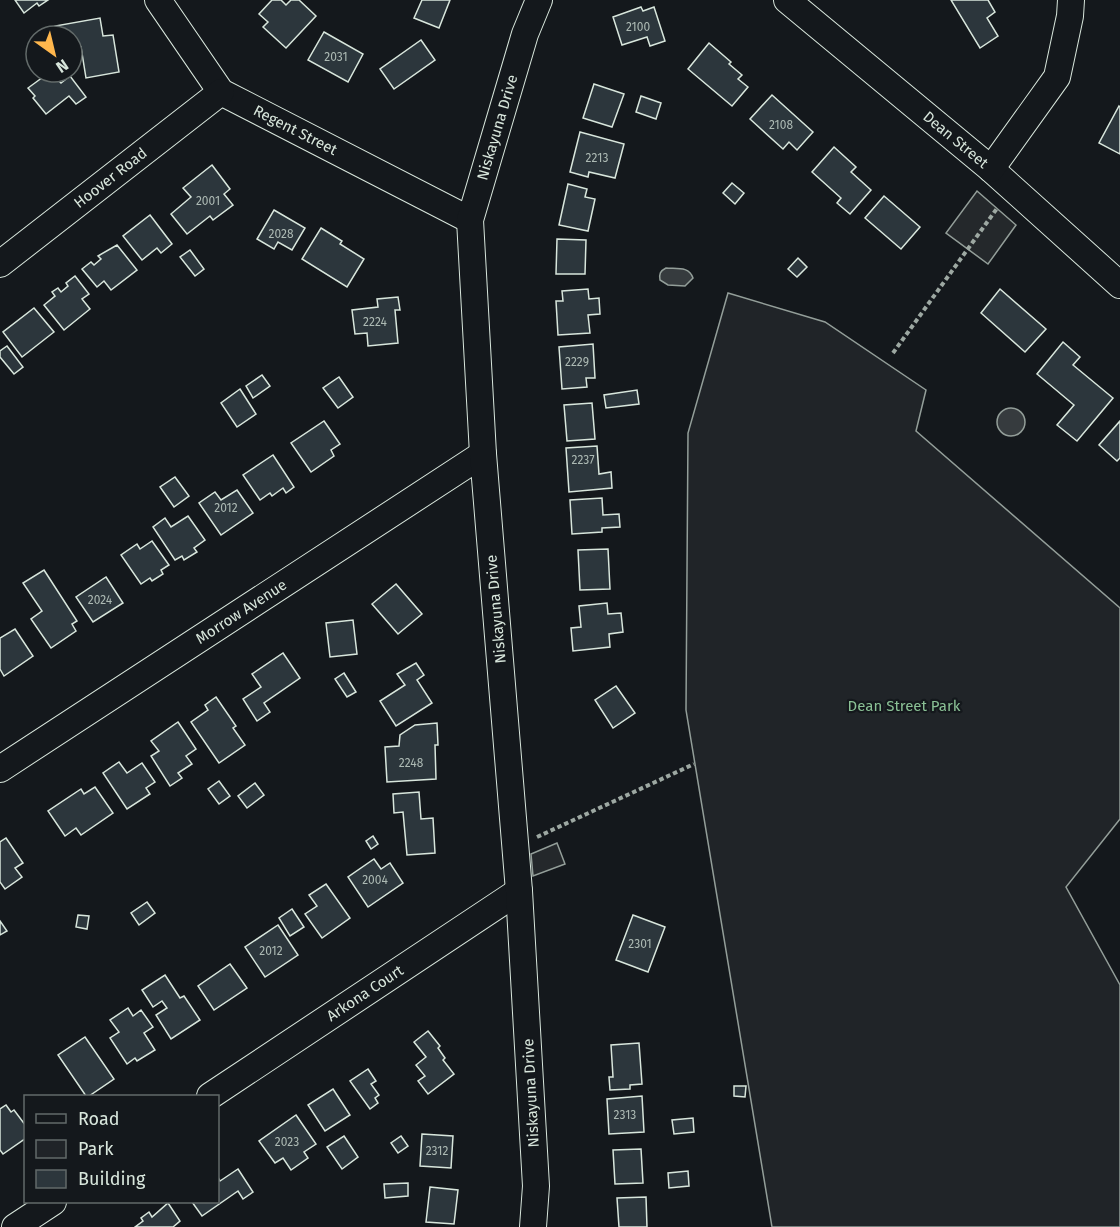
<svg xmlns="http://www.w3.org/2000/svg" width="1120" height="1227" font-family="'Fira Sans',sans-serif">
<style>
.green{fill:#202428;stroke:#939e99;stroke-width:1.5}
.parking{fill:#24282b;stroke:#939e99;stroke-width:1.5}
.water{fill:#363b3e;stroke:#939e99;stroke-width:1.5}
.building{fill:#2c363c;stroke:#d8e6dc;stroke-width:1.5}
.lines{fill:none;stroke-linecap:round;stroke-linejoin:round}
.minor-casing{stroke:#d8e6dc;stroke-width:28}
.path{stroke:#9da8a2;stroke-width:4;stroke-dasharray:4.5 3;stroke-linecap:butt}
.minor{stroke:#14181c;stroke-width:26}
.labels{text-anchor:middle;dominant-baseline:central;stroke-width:4.5;stroke-linejoin:round;paint-order:stroke}
.number-label{font-size:12px;fill:#adbab4}
.street-label{font-size:15px;fill:#d8e6dc;stroke:#14181c}
.park-label{font-size:15px;fill:#8ac095;stroke:#14181c}
</style>
<rect width="100%" height="100%" fill="#14181c"/>
<polygon class="green" points="728,293 825,322 926,390 916,431 1120,608 1120,819 1066,887 1120,985 1120,1227 772,1227 686,710 688,433"/>
<g class="parking">
<polygon points="977,191 1016,225 988,264 946,233"/>
<polygon points="557,843 565,864 533,876 531,854"/>
</g>
<g class="water">
<path d="M666 268C677 269 689 266 693 278L685 286 668 285 660 280C659 274 660 271 666 268Z"/>
<circle cx="1011" cy="422" r="14"/>
</g>
<g class="building">
<polygon points="15,0 48,0 39,6 37,3 24,13"/>
<polygon points="272,0 281,0 286,5 291,0 299,0 316,16 286,48 263,27 268,22 259,14"/>
<polygon points="422,0 450,0 439,28 414,18"/>
<polygon points="951,0 988,0 995,12 987,18 998,36 980,48"/>
<polygon points="641,7 643,11 654,7 665,41 650,46 647,37 622,45 613,17"/>
<polygon points="100,18 103,36 113,35 119,72 86,78 81,47 72,48 72,36 57,36 55,26"/>
<polygon points="324,32 363,54 348,82 308,60"/>
<polygon points="421,40 435,60 394,89 380,69"/>
<polygon points="709,43 731,62 729,64 742,75 738,79 748,87 732,106 688,69"/>
<polygon points="50,72 61,83 70,76 86,97 76,104 69,96 46,114 33,98 35,96 28,88"/>
<polygon points="594,84 624,94 612,127 583,118"/>
<polygon points="772,95 813,132 797,150 789,142 783,149 750,119"/>
<polygon points="641,96 661,103 656,119 636,112"/>
<polygon points="1119,106 1120,107 1120,154 1099,143"/>
<polygon points="580,132 624,144 615,178 589,172 588,177 570,172"/>
<polygon points="834,147 856,167 851,172 871,190 850,214 837,203 841,198 812,172"/>
<polygon points="212,165 230,189 224,194 233,205 213,220 210,216 187,234 171,214 191,197 183,188"/>
<polygon points="732,183 744,193 735,204 723,193"/>
<polygon points="568,184 587,189 585,197 595,199 588,231 559,225"/>
<polygon points="884,196 920,227 901,249 865,218"/>
<polygon points="274,210 305,228 292,250 278,242 274,249 257,239"/>
<polygon points="150,215 172,244 161,253 157,248 142,260 123,236"/>
<polygon points="321,228 342,241 340,244 364,259 347,287 302,259"/>
<polygon points="557,239 586,240 585,274 556,274"/>
<polygon points="117,245 137,270 111,290 104,281 97,287 82,269 91,262 94,265 101,259 98,256"/>
<polygon points="190,250 204,269 195,276 180,257"/>
<polygon points="798,258 807,267 797,277 788,269"/>
<polygon points="75,276 89,294 82,299 90,309 64,330 44,305 55,296 52,292 58,288 61,292 68,286 66,283"/>
<polygon points="588,289 589,299 599,298 600,314 588,315 590,333 558,335 556,301 563,301 562,291"/>
<polygon points="1000,289 1046,329 1025,352 981,313"/>
<polygon points="398,297 400,310 395,310 398,343 368,346 367,333 355,334 352,310 378,307 377,299"/>
<polygon points="34,308 54,332 22,357 3,332"/>
<polygon points="1063,342 1080,357 1073,365 1113,398 1077,441 1057,425 1074,405 1037,374"/>
<polygon points="593,344 595,378 586,378 587,387 562,389 559,347"/>
<polygon points="7,346 23,367 14,374 0,357 0,351"/>
<polygon points="262,375 270,386 253,398 246,386"/>
<polygon points="339,377 353,397 338,408 323,388"/>
<polygon points="240,389 256,414 237,427 221,403"/>
<polygon points="637,390 639,404 606,408 604,395"/>
<polygon points="592,403 595,439 567,441 564,405"/>
<polygon points="324,421 340,444 331,450 334,456 311,472 291,443"/>
<polygon points="1120,421 1120,458 1117,461 1099,445"/>
<polygon points="597,446 599,474 611,472 612,488 569,492 566,448"/>
<polygon points="273,455 294,487 286,493 283,488 272,496 270,493 260,500 243,475"/>
<polygon points="175,477 189,496 174,507 160,487"/>
<polygon points="237,490 253,513 221,535 199,503 215,492 221,500"/>
<polygon points="602,498 603,515 619,514 620,527 602,528 602,532 572,534 570,500"/>
<polygon points="188,516 205,540 194,548 197,552 184,560 182,556 175,560 153,527 165,518 171,527"/>
<polygon points="152,541 169,565 161,570 163,574 152,581 150,578 141,584 121,555 137,544 140,549"/>
<polygon points="608,549 610,589 580,590 578,550"/>
<polygon points="44,570 77,621 72,624 76,631 51,648 31,619 42,611 23,583"/>
<polygon points="106,577 123,603 93,622 76,597"/>
<polygon points="396,584 422,614 398,634 372,604"/>
<polygon points="607,603 608,614 621,613 623,632 609,634 610,647 573,651 571,628 581,627 579,606"/>
<polygon points="353,620 357,654 330,657 326,623"/>
<polygon points="15,629 33,656 4,676 0,669 0,638"/>
<polygon points="283,653 300,678 264,703 270,712 257,721 243,699 261,687 252,674"/>
<polygon points="416,663 424,675 417,680 432,703 396,726 380,701 405,685 397,674"/>
<polygon points="344,673 356,692 347,697 335,679"/>
<polygon points="616,686 635,713 613,728 595,700"/>
<polygon points="216,697 236,726 233,728 245,745 219,763 191,722 208,710 205,705"/>
<polygon points="178,722 196,749 186,756 192,764 178,773 182,778 170,786 151,756 159,751 151,741"/>
<polygon points="437,723 438,745 435,745 436,779 387,782 385,747 399,746 400,735 415,725"/>
<polygon points="119,762 127,773 142,763 155,782 146,788 150,794 127,809 103,773"/>
<polygon points="219,781 230,796 219,804 208,789"/>
<polygon points="255,783 264,795 247,808 238,796"/>
<polygon points="95,787 113,813 81,835 76,828 65,836 48,811 81,789 84,794"/>
<polygon points="419,792 421,819 433,818 435,853 407,855 403,812 394,813 393,794"/>
<polygon points="373,836 378,844 371,849 366,841"/>
<polygon points="6,838 23,863 15,868 22,877 5,889 0,882 0,842"/>
<polygon points="374,859 381,869 390,863 403,883 368,907 348,877"/>
<polygon points="326,884 350,918 322,938 305,914 317,906 309,895"/>
<polygon points="147,902 155,913 139,925 131,913"/>
<polygon points="292,909 304,927 290,936 279,918"/>
<polygon points="78,915 89,916 87,929 76,927"/>
<polygon points="633,915 665,927 648,972 616,960"/>
<polygon points="0,921 7,931 0,935"/>
<polygon points="278,925 298,955 265,977 245,947"/>
<polygon points="230,964 247,988 214,1010 198,986"/>
<polygon points="165,975 180,998 184,996 200,1020 171,1039 156,1015 167,1008 162,1001 153,1007 142,990"/>
<polygon points="128,1008 133,1016 141,1010 153,1027 144,1033 155,1050 137,1061 135,1058 127,1064 110,1038 119,1032 110,1020"/>
<polygon points="428,1031 440,1046 438,1048 445,1058 443,1060 454,1074 428,1094 418,1081 425,1076 416,1065 426,1057 414,1042"/>
<polygon points="85,1037 114,1079 89,1096 86,1096 58,1055"/>
<polygon points="639,1043 642,1084 630,1085 630,1089 610,1090 609,1077 613,1077 611,1045"/>
<polygon points="368,1069 376,1081 371,1084 379,1095 375,1098 378,1103 370,1109 350,1081"/>
<polygon points="734,1086 746,1086 745,1097 734,1096"/>
<polygon points="333,1089 350,1115 325,1131 308,1105"/>
<polygon points="642,1096 644,1132 609,1134 607,1099"/>
<polygon points="6,1105 11,1112 14,1110 26,1126 26,1138 3,1154 0,1150 0,1109"/>
<polygon points="296,1115 316,1144 304,1152 308,1158 291,1170 283,1158 275,1163 259,1141"/>
<polygon points="693,1118 694,1132 674,1134 672,1120"/>
<polygon points="422,1134 453,1136 451,1168 420,1166"/>
<polygon points="344,1136 358,1157 342,1169 327,1147"/>
<polygon points="401,1136 408,1146 398,1153 391,1143"/>
<polygon points="641,1149 643,1183 615,1184 613,1150"/>
<polygon points="238,1169 253,1192 243,1199 238,1191 202,1216 192,1202 218,1202 218,1177 220,1181"/>
<polygon points="688,1171 689,1186 669,1188 668,1173"/>
<polygon points="408,1183 408,1196 385,1198 384,1184"/>
<polygon points="430,1187 458,1190 454,1224 426,1222"/>
<polygon points="646,1197 647,1227 619,1227 617,1198"/>
<polygon points="168,1203 180,1221 173,1227 135,1227 143,1221 141,1218 149,1212 152,1217"/>
</g>
<g class="lines">
<g class="minor-casing">
<g id="minor">
<path id="s1" d="M158 0 221 92 470 220"/>
<path id="s2" d="M787 0 991 169 1120 285"/>
<polyline points="991,169 1057,77 1070,16 1071,0"/>
<path id="s3" d="M0 264 221 92"/>
<path id="s4" d="M0 769 483 454"/>
<path id="s5" d="M210 1096 519 891"/>
<polyline points="15,1227 53,1202"/>
<path id="s6" d="M533 1227 536 1186 519 891 483 454 470 220 525 34 539 0"/>
</g>
</g>
<g class="path">
<polyline points="893,353 998,207"/>
<polyline points="537,837 694,764"/>
</g>
<use href="#minor" class="minor"/>
</g>
<g class="labels">
<g class="number-label">
<text x="638" y="27">2100</text>
<text x="336" y="57">2031</text>
<text x="781" y="125">2108</text>
<text x="597" y="158">2213</text>
<text x="208" y="201">2001</text>
<text x="281" y="234">2028</text>
<text x="375" y="322">2224</text>
<text x="577" y="362">2229</text>
<text x="583" y="460">2237</text>
<text x="226" y="508">2012</text>
<text x="100" y="600">2024</text>
<text x="411" y="763">2248</text>
<text x="375" y="880">2004</text>
<text x="640" y="944">2301</text>
<text x="271" y="951">2012</text>
<text x="625" y="1115">2313</text>
<text x="287" y="1142">2023</text>
<text x="437" y="1151">2312</text>
</g>
<g class="street-label">
<text stroke="none"><textPath href="#s6" startOffset="1106">Niskayuna Drive</textPath></text>
<text stroke="none"><textPath href="#s1" startOffset="195">Regent Street</textPath></text>
<text stroke="none"><textPath href="#s2" startOffset="219">Dean Street</textPath></text>
<text stroke="none"><textPath href="#s3" startOffset="140">Hoover Road</textPath></text>
<text transform="translate(496 609) rotate(-95)">Niskayuna Drive</text>
<text stroke="none"><textPath href="#s4" startOffset="288">Morrow Avenue</textPath></text>
<text stroke="none"><textPath href="#s5" startOffset="186">Arkona Court</textPath></text>
<text transform="translate(531 1093) rotate(-93)">Niskayuna Drive</text>
</g>
<g class="park-label">
<text x="904" y="706">Dean Street Park</text>
</g>
</g>
<rect x="24" y="1095" width="195" height="108" fill="#14181c" stroke="#626a69" stroke-width="1.5"/>
<rect x="36" y="1114" width="30" height="9" fill="#14181c" stroke="#626a69" stroke-width="1.5"/>
<text x="78" y="1125" font-size="18" fill="#d8e6dc">Road</text>
<rect x="36" y="1140" width="30" height="18" fill="#202428" stroke="#626a69" stroke-width="1.5"/>
<text x="78" y="1155" font-size="18" fill="#d8e6dc">Park</text>
<rect x="36" y="1170" width="30" height="18" fill="#2c363c" stroke="#626a69" stroke-width="1.5"/>
<text x="78" y="1185" font-size="18" fill="#d8e6dc">Building</text>
<g transform="translate(54 54) rotate(146)"><circle r="28" fill="#14181c" stroke="#626a69" stroke-width="1.5"/>
<path d="M0-4.5L10 22L0 15L-10 22Z" fill="#ffb74d"/>
<text y="-9" font-size="16" font-weight="bold" text-anchor="middle" fill="#d8e6dc">N</text>
</g>
</svg>
